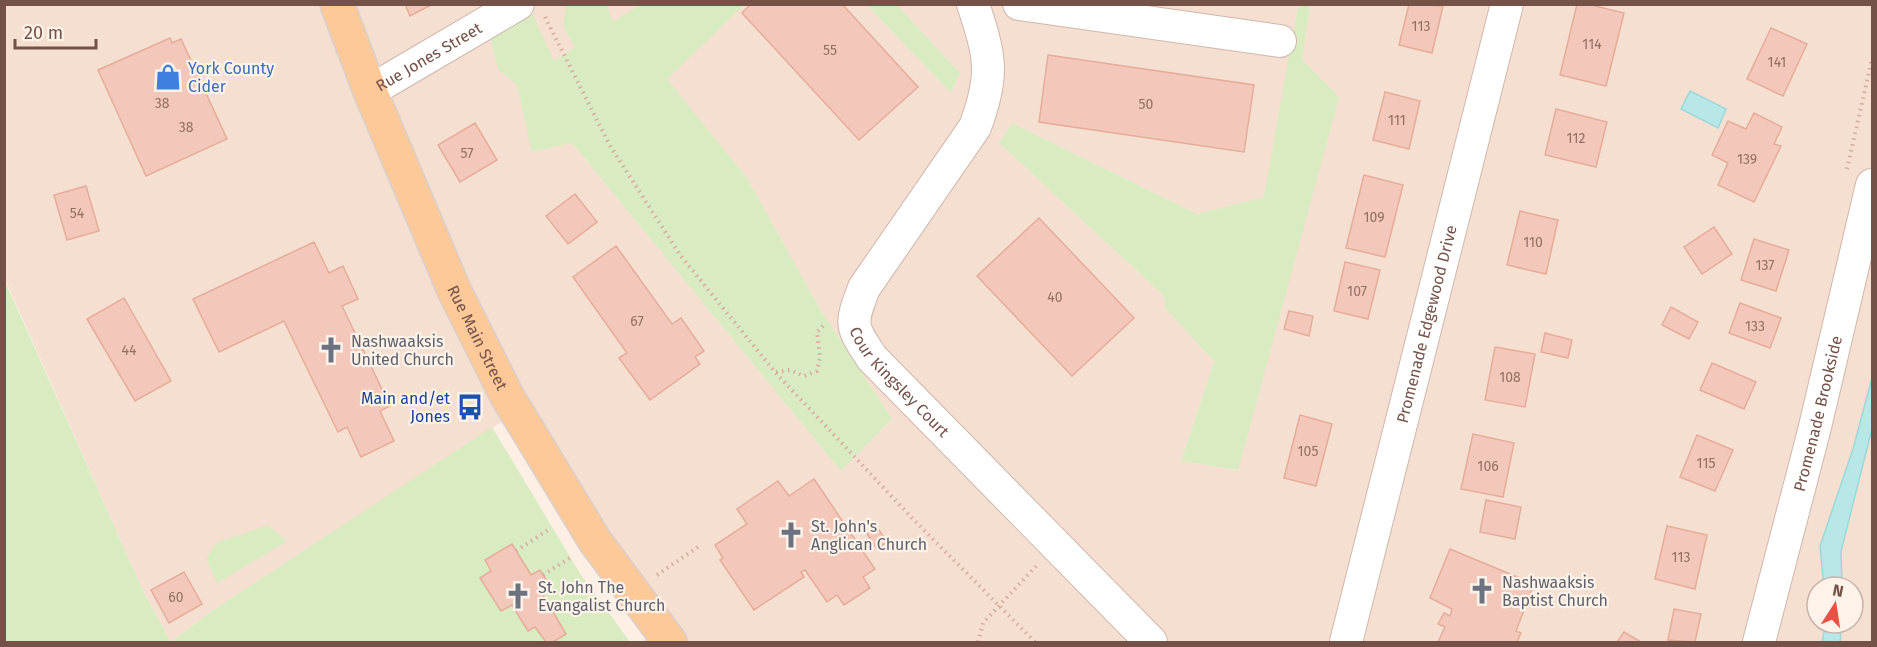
<svg xmlns="http://www.w3.org/2000/svg" width="1877" height="647" font-family="'Fira Sans',sans-serif">
<style>
.residential{fill:#f5dfd1;fill-rule:evenodd}
.green{fill:#d8ebc1}
.water{fill:#b7e7e7;stroke:#9dd8d9;stroke-width:1.5}
.building{fill:#f3c8ba;stroke:#e6ac9a;stroke-width:1.5}
.lines{fill:none;stroke-linecap:round;stroke-linejoin:round}
.minor-casing{stroke:#d0b7ac;stroke-width:34}
.major-casing{stroke:#d8cfcc;stroke-width:36}
.path{stroke:#d8ab9d;stroke-width:4;stroke-dasharray:1.5 4.5;stroke-linecap:butt}
.minor{stroke:#fff;stroke-width:32}
.major{stroke:#fdc999;stroke-width:33}
.labels{text-anchor:middle;dominant-baseline:central;stroke-width:4.5;stroke-linejoin:round;paint-order:stroke}
.number-label{font-size:14px;fill:#947064}
.street-label{font-size:16px;fill:#755248;stroke:#fff3e9}
.shop-label{font-size:16px;fill:#366cbe;stroke:#fff3e9;text-anchor:start}
.worship-label{font-size:16px;fill:#5b616d;stroke:#fff3e9;text-anchor:start}
.transit-label{font-size:16px;fill:#164399;stroke:#fff3e9;text-anchor:end}
</style>
<rect width="100%" height="100%" fill="#fdefe3"/>
<path class="residential" d="M4 5H640L517 85 533 152 572 143 841 471 892 419 819 307 747 178 666 79 744 5H867L951 93 960 73 897 5H1298L1265 197 1197 214 1012 123 999 143 1164 296 1165 308 1214 361 1181 461 1237 470 1310 5H1872V642H641L659 630 515 413 209 613 171 642 144 593 5 279ZM1817 587H1853V623H1817Z"/>
<g class="green">
<polygon points="528,5 554,61 575,47 563,26 566,5 607,5 612,22 640,5 744,5 667,79 747,178 819,307 892,419 841,471 572,143 532,152 517,85 498,69 489,32"/>
<polygon points="867,5 897,5 960,73 951,93"/>
<polygon points="1298,5 1310,5 1302,60 1339,97 1238,470 1181,461 1214,361 1165,308 1164,296 999,143 1012,123 1197,214 1264,197"/>
<polygon points="4,279 144,593 171,642 209,613 492,427 581,575 630,642 553,642 566,634 538,586 547,580 540,570 531,575 512,544 485,560 491,571 481,578 501,611 512,605 528,631 535,627 546,642 5,642"/>
<polygon points="268,525 287,541 217,583 206,559 216,543"/>
</g>
<g class="water">
<polygon points="1690,91 1726,109 1718,128 1681,109"/>
<polygon points="1872,378 1872,429 1841,551 1842,587 1824,587 1820,546 1853,449"/>
<polygon points="1826,623 1842,623 1840,642 1822,642"/>
</g>
<g class="building">
<polygon points="405,4 433,4 410,16"/>
<polygon points="751,4 842,4 918,87 859,140 742,13"/>
<polygon points="1409,4 1443,6 1432,53 1399,45"/>
<polygon points="1577,4 1587,4 1624,13 1606,86 1560,75"/>
<polygon points="1771,28 1807,44 1783,96 1747,79"/>
<polygon points="170,38 172,43 181,39 227,139 146,176 98,70"/>
<polygon points="1048,55 1254,85 1244,152 1039,122"/>
<polygon points="1385,92 1420,101 1409,149 1373,140"/>
<polygon points="1556,109 1607,122 1596,167 1545,155"/>
<polygon points="1754,113 1782,127 1774,144 1781,146 1754,202 1718,185 1728,163 1712,155 1728,121 1746,129"/>
<polygon points="475,123 497,160 460,182 438,145"/>
<polygon points="1364,175 1403,185 1385,257 1346,248"/>
<polygon points="86,186 99,231 67,240 54,195"/>
<polygon points="575,194 597,222 568,244 546,216"/>
<polygon points="1520,211 1558,220 1546,274 1507,265"/>
<polygon points="1039,218 1134,318 1072,376 977,276"/>
<polygon points="1714,227 1732,254 1702,274 1684,247"/>
<polygon points="1754,239 1789,250 1776,291 1741,280"/>
<polygon points="314,242 329,273 343,266 358,299 342,306 390,406 380,411 394,441 361,457 347,427 338,432 284,321 219,352 193,299"/>
<polygon points="616,246 672,324 681,318 704,351 695,357 700,364 650,400 619,358 627,353 573,277"/>
<polygon points="1345,262 1380,270 1368,319 1334,311"/>
<polygon points="124,298 171,381 135,401 87,319"/>
<polygon points="1740,303 1781,318 1770,348 1729,333"/>
<polygon points="1671,307 1698,322 1689,339 1662,325"/>
<polygon points="1289,311 1313,316 1309,336 1284,329"/>
<polygon points="1545,333 1572,340 1568,358 1541,352"/>
<polygon points="1495,347 1535,354 1525,407 1485,400"/>
<polygon points="1712,363 1756,382 1744,409 1700,390"/>
<polygon points="1300,415 1332,424 1316,486 1284,478"/>
<polygon points="1473,434 1514,443 1503,497 1461,489"/>
<polygon points="1697,435 1733,450 1715,491 1680,477"/>
<polygon points="814,479 875,569 863,577 870,588 844,605 837,595 827,602 805,570 801,572 804,577 754,610 720,560 723,558 715,545 747,524 737,509 778,481 789,496"/>
<polygon points="1486,500 1521,507 1515,539 1480,532"/>
<polygon points="1667,526 1707,535 1695,589 1655,579"/>
<polygon points="877,527 887,542 877,549 867,534"/>
<polygon points="512,544 531,575 540,570 547,581 538,586 566,634 553,642 546,642 535,627 528,631 512,605 501,611 480,578 491,571 485,560"/>
<polygon points="1450,549 1534,584 1516,631 1521,633 1517,642 1438,642 1445,627 1438,624 1444,613 1450,616 1452,609 1430,598"/>
<polygon points="184,572 202,604 169,623 151,590"/>
<polygon points="1674,609 1701,614 1695,642 1668,640"/>
<polygon points="1624,632 1641,642 1617,642"/>
</g>
<g class="lines">
<g class="minor-casing">
<g id="minor">
<path id="s1" d="M973 4C990 56 995 74 975 127L864 288C850 325 850 325 872 358L1151 642"/>
<polyline points="1019,4 1280,41"/>
<path id="s2" d="M370 91 518 4"/>
<path id="s3" d="M1346 642 1507 4"/>
<path id="s4" d="M1759 642 1814 431 1872 185"/>
</g>
</g>
<g class="major-casing">
<g id="major">
<path id="s5" d="M337 4 370 91 454 290 507 396 595 541 670 642"/>
</g>
</g>
<g class="path">
<polyline points="545,17 609,144 680,255 775,372 911,517 1035,642"/>
<polyline points="1847,169 1872,59"/>
<polyline points="776,372 790,370 804,376 817,371 820,357 817,332 825,324"/>
<polyline points="516,551 551,528"/>
<polyline points="543,575 570,558"/>
<polyline points="657,575 701,545"/>
<polyline points="978,642 983,623 1037,565"/>
</g>
<use href="#minor" class="minor"/>
<use href="#major" class="major"/>
</g>
<defs>
<g id="shop-bare" transform="scale(2.07)"><path d="M-5-2.5h2.3a2.7 3.5 0 0 1 5.4 0H5L5.5 6h-11ZM-1.5-2.5h3a1.5 2.3 0 0 0-3 0Z" fill="#3f7fe0" stroke="#fff3e9" stroke-width="2.5" paint-order="stroke"/></g>
<g id="church-bare" transform="scale(2.07)"><path d="M-1.2-6h2.4v3.5h3.3v2.4h-3.3V6h-2.4V-.1h-3.3v-2.4h3.3Z" fill="#6b7280" stroke="#fff3e9" stroke-width="2.5" paint-order="stroke"/></g>
<g id="bus-bare" transform="scale(2.07)"><path d="M-5-6H5V4H4V6H2V4H-2V6H-4V4H-5ZM-3.5-4V0h7V-4ZM-3.5 1.2v1.5H-2V1.2ZM2 1.2v1.5H3.5V1.2Z" fill="#1a4fb4" stroke="#fff3e9" stroke-width="2.5" paint-order="stroke"/></g>
</defs>
<g fill-rule="evenodd">
<use href="#shop-bare" x="168" y="77"/>
<use href="#church-bare" x="331" y="350"/>
<use href="#bus-bare" x="470" y="407"/>
<use href="#church-bare" x="791" y="535"/>
<use href="#church-bare" x="1482" y="591"/>
<use href="#church-bare" x="518" y="596"/>
</g>
<g class="labels">
<g class="number-label">
<text x="1421" y="26">113</text>
<text x="1592" y="44">114</text>
<text x="830" y="50">55</text>
<text x="1777" y="62">141</text>
<text x="162" y="103">38</text>
<text x="1146" y="104">50</text>
<text x="1397" y="120">111</text>
<text x="186" y="127">38</text>
<text x="1576" y="138">112</text>
<text x="467" y="153">57</text>
<text x="1747" y="159">139</text>
<text x="77" y="213">54</text>
<text x="1374" y="217">109</text>
<text x="1533" y="242">110</text>
<text x="1765" y="265">137</text>
<text x="1357" y="291">107</text>
<text x="1055" y="297">40</text>
<text x="637" y="321">67</text>
<text x="1755" y="326">133</text>
<text x="129" y="350">44</text>
<text x="1510" y="377">108</text>
<text x="1308" y="451">105</text>
<text x="1706" y="463">115</text>
<text x="1488" y="466">106</text>
<text x="1681" y="557">113</text>
<text x="176" y="597">60</text>
</g>
<g class="street-label">
<text stroke="none"><textPath href="#s2" startOffset="68">Rue Jones Street</textPath></text>
<text stroke="none"><textPath href="#s3" startOffset="328">Promenade Edgewood Drive</textPath></text>
<text stroke="none"><textPath href="#s5" startOffset="362">Rue Main Street</textPath></text>
<text stroke="none"><textPath href="#s1" startOffset="434">Cour Kingsley Court</textPath></text>
<text stroke="none"><textPath href="#s4" startOffset="236">Promenade Brookside</textPath></text>
</g>
<g class="shop-label">
<text x="188" y="68">York County<tspan x="188" dy="18">Cider</tspan></text>
</g>
<g class="worship-label">
<text x="351" y="341">Nashwaaksis<tspan x="351" dy="18">United Church</tspan></text>
<text x="811" y="526">St. John's<tspan x="811" dy="18">Anglican Church</tspan></text>
<text x="1502" y="582">Nashwaaksis<tspan x="1502" dy="18">Baptist Church</tspan></text>
<text x="538" y="587">St. John The<tspan x="538" dy="18">Evangalist Church</tspan></text>
</g>
<g class="transit-label">
<text x="450" y="398">Main and/et<tspan x="450" dy="18">Jones</tspan></text>
</g>
</g>
<rect width="1877" height="647" fill="none" stroke="#755248" stroke-width="12"/>
<g transform="translate(1835 605) rotate(12)"><circle r="28" fill="#fff3e9" stroke="#c8b3a9" stroke-width="1.5"/>
<path d="M0-4.5L10 22L0 15L-10 22Z" fill="#ea5145"/>
<text y="-9" font-size="16" font-weight="bold" text-anchor="middle" fill="#755248">N</text>
</g>
<path d="M15 39v9h81v-9" fill="none" stroke="#755248" stroke-width="3"/>
<text x="24" y="39" font-size="18" fill="#755248" stroke="#fff3e9" stroke-width="4.5" paint-order="stroke">20 m</text>
</svg>
